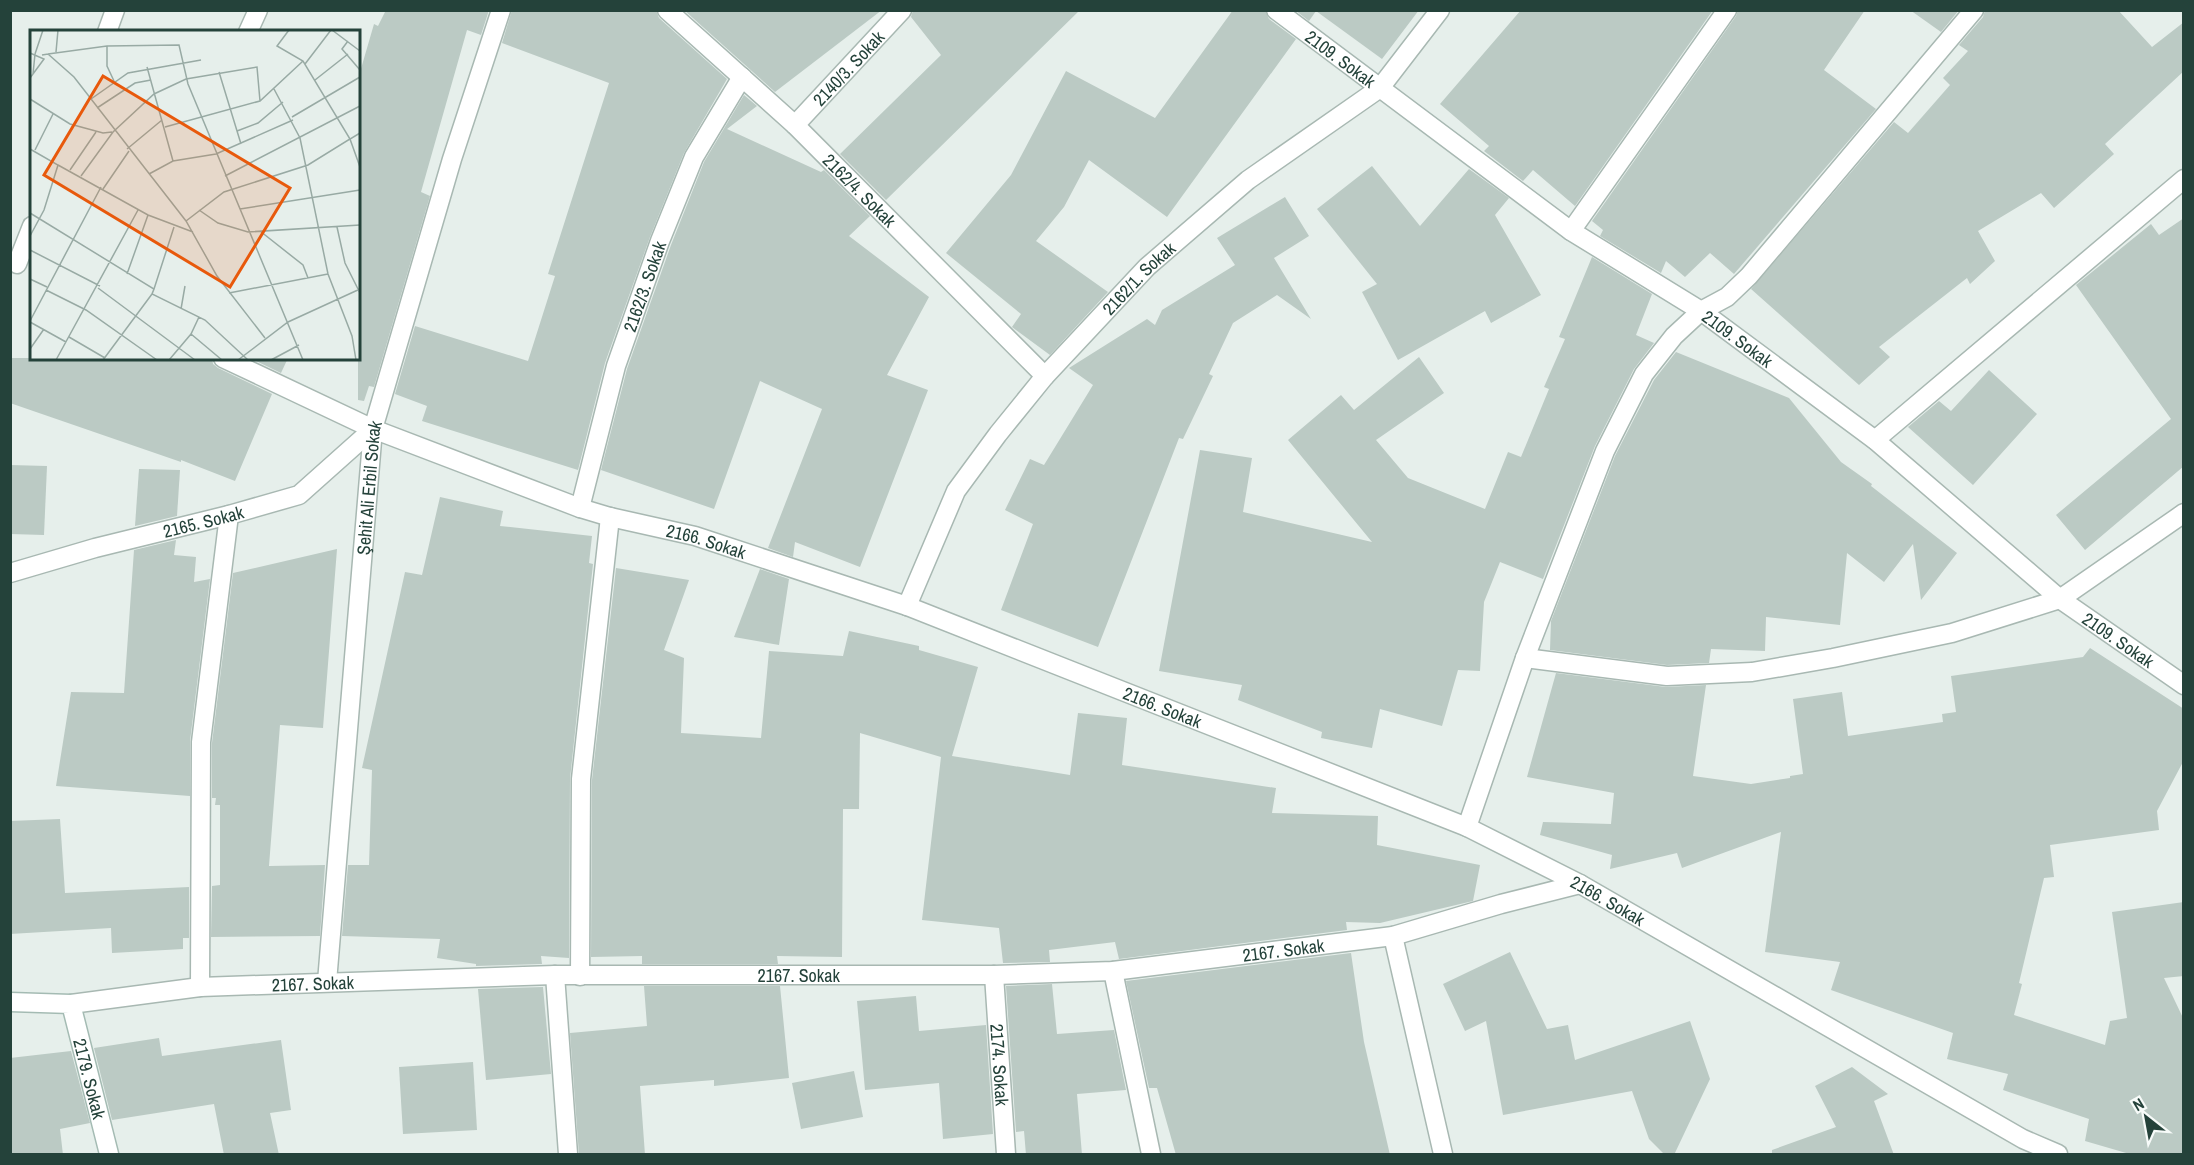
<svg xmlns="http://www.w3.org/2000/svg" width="2194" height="1165" font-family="'Archivo Narrow',sans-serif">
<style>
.building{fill:#bbcac4}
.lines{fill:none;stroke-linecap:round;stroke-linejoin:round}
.minor-casing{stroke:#a8b8b2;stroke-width:21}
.secondary-casing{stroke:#a4bbb3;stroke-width:21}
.minor{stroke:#fff;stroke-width:18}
.secondary{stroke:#fff;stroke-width:18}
.labels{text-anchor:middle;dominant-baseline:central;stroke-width:5;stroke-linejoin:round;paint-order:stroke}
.street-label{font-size:18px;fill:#24423a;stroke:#f7fbf9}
.inset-road{fill:none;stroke:#98aaa4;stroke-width:1.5}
.view{fill:#e8590c;fill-opacity:0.15;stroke:#e8590c;stroke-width:3}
.inset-edge{fill:none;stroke:#24423a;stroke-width:3}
</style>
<rect width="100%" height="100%" fill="#e6efeb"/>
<g class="building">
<polygon points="386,10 489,10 481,35 467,30 421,192 430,196 374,387 369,386 364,401 358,400 358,79 374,24 378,26"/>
<polygon points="512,10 656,10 659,18 727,79 684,153 650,237 605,363 578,470 422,421 427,406 395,394 415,326 528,361 555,276 548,274 609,83 502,43"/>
<polygon points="684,10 882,10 775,92"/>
<polygon points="913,10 1080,10 886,200 840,154 941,55 911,17"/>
<polygon points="1233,10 1265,10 1269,19 1296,39 1167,217 1089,160 1064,207 1036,241 1108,292 1050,355 1012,327 1021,314 946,253 1011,175 1066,71 1155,118"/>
<polygon points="1295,10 1419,10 1382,59 1316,11 1309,21"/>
<polygon points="1521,10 1713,10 1575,206 1533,170 1523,181 1484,151 1489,146 1440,104"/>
<polygon points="1738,10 1865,10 1824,70 1876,109 1734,274 1710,253 1685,277 1666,261 1661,273 1600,236 1603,230 1592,221 1736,16"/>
<polygon points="1910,10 1959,10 1941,32"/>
<polygon points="1985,10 2118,10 2152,47 2184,22 2184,71 2105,144 2114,154 2054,208 2041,193 1978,231 1995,261 1970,284 1967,278 1879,347 1890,357 1859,385 1751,289 1894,122 1908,133 1950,85 1943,78 1968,51 1959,45 1983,17"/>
<polygon points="744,95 757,106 727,129 821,172 824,170 870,216 849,236 929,297 887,375 928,390 860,567 795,542 793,557 768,548 822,409 760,381 714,509 601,470 627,369 671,245 704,162"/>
<polygon points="1372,166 1420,226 1469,169 1509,198 1495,215 1541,295 1491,323 1485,311 1398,360 1362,292 1377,284 1317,209"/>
<polygon points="1285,197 1309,236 1274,258 1311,319 1277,295 1233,323 1209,374 1213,376 1183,439 1179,438 1098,647 1001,610 1033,524 1005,510 1030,459 1044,465 1093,385 1069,368 1147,319 1155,325 1162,310 1235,265 1217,238"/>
<polygon points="2184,218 2184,466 2085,550 2056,515 2171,419 2076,285 2151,224 2159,235"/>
<polygon points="1592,257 1652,294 1636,335 1654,343 1634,369 1595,446 1543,579 1500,562 1484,602 1480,671 1458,670 1442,726 1380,709 1372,748 1321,738 1322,732 1238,700 1242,685 1159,671 1200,450 1252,458 1243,512 1372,542 1288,440 1341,395 1354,410 1419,357 1444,393 1376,440 1408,478 1485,509 1508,452 1521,457 1549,389 1544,387 1565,339 1559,337"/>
<polygon points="1676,352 1789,398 1841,462 1872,484 1871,486 1957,553 1921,600 1913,544 1884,582 1847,553 1840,625 1766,617 1765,651 1711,649 1709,663 1667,665 1550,650 1551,621 1615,456 1654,380"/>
<polygon points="10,358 212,358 213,364 218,368 272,394 235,481 181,460 181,462 10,403"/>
<polygon points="250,358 288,358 281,373"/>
<polygon points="1989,370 2037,414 1973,485 1908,427 1939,401 1951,411"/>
<polygon points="10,465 47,466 44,535 10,534"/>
<polygon points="139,469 180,470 177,516 135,526"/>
<polygon points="440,497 503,511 500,526 592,536 589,563 593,564 570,779 569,958 541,956 542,964 476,966 476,964 437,958 440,939 342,936 348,865 369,865 372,770 362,768 405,572 422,575"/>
<polygon points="176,540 174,555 196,557 194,582 210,579 190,741 190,796 56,786 71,692 124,693 134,550"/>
<polygon points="337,549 323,728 280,725 269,866 325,865 320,936 211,937 212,886 220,885 220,805 215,805 216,798 212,798 212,743 233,573"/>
<polygon points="616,568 689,580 664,650 684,658 681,733 761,738 769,651 843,656 849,631 919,646 919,650 978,667 952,756 1070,775 1078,713 1127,718 1122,765 1276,788 1272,813 1378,816 1377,845 1480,865 1473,901 1380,923 1346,922 1347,930 1119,959 1115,942 1049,950 1050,962 1003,963 999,928 922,920 941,757 860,733 859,809 843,809 842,957 777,956 778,964 642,964 642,956 591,957 592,780"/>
<polygon points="760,569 789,579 779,645 734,637"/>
<polygon points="2090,648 2184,709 2184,760 2157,811 2159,830 2050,845 2054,877 2044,878 2019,983 2022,984 2014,1015 2105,1045 2110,1021 2127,1018 2112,912 2184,902 2184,976 2164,978 2184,1020 2184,1155 2133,1155 2085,1141 2089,1119 2003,1090 2008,1074 1947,1059 1953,1033 1831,990 1840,962 1765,952 1781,832 1682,868 1677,853 1610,869 1612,855 1540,835 1543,822 1611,824 1614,793 1527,777 1556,673 1666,687 1706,685 1693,776 1751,784 1790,778 1790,776 1803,774 1793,699 1842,692 1848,736 1943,722 1942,714 1956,712 1951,676 2083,657"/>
<polygon points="60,819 65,893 189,887 189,938 183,938 183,949 112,953 111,928 10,934 10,821"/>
<polygon points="1510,952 1547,1029 1568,1025 1575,1060 1690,1021 1710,1079 1674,1155 1665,1155 1649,1139 1632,1091 1503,1115 1486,1021 1465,1031 1443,984"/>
<polygon points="1351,953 1364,1042 1390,1155 1176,1155 1157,1088 1149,1088 1126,981"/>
<polygon points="1052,984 1057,1034 1114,1030 1126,1090 1077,1094 1082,1155 1026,1155 1024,1131 1016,1132 1006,986"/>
<polygon points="644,986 780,986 789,1078 714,1086 714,1080 640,1086 645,1155 579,1155 570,1033 647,1026"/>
<polygon points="543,987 551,1074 486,1080 478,989"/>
<polygon points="916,996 919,1031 986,1025 993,1134 943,1139 939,1083 865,1090 857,1001"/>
<polygon points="159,1038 162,1056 281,1040 291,1110 270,1113 279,1155 224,1155 214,1104 112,1120 94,1048"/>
<polygon points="71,1051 90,1123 60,1129 63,1155 10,1155 10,1058"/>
<polygon points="473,1062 477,1130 403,1134 399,1067"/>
<polygon points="1852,1067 1888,1094 1874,1101 1894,1155 1772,1155 1772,1150 1836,1127 1815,1086"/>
<polygon points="854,1071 863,1117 801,1129 792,1083"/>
</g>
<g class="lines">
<g class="minor-casing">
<g id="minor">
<path id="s1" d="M667 10 795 125 1045 376"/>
<path id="s2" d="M1276 10 1571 231 1701 311 1875 440 2060 599 2184 685"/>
<polyline points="107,32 115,10"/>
<polyline points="248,32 258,10"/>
<path id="s3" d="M795 125 902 10"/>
<polyline points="1571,231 1727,10"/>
<polyline points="17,264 32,226"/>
<path id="s4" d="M223 358 373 429 580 508 610 517 695 536 907 606 1467 827 1580 884 2023 1139 2058 1154"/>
<polyline points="1875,440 2184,179"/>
<path id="s5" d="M580 508 616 366 660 241 694 157 742 77"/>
<path id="s6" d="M10 573 95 548 229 515 299 495 373 429"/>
<path id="s7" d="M907 606 956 491 998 434 1045 376 1147 267 1248 180 1380 88 1440 10"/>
<polyline points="1525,658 1667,676 1752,672 1833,658 1952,633 2060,599 2184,513"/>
<polyline points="1467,827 1525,658 1605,451 1644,374 1674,336 1701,311 1727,297 1749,276 1974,10"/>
<polyline points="1393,936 1443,1154"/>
<polyline points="1113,971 1151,1154"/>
<polyline points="555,975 568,1154"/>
<path id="s8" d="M994 975 1006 1154"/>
<polyline points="580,976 581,779 610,517"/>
<path id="s9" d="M327 982 373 429 452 159 501 10"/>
<polyline points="200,987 201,742 229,515"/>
<path id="s10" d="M71 1004 200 987 555 975H994L1113 971 1393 936 1501 904 1580 884"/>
</g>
</g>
<g class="secondary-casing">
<g id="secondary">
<path id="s11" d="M10 1002 71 1004 109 1154"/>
</g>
</g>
<use href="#minor" class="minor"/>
<use href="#secondary" class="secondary"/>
</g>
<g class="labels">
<g class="street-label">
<text stroke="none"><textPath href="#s2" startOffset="81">2109. Sokak</textPath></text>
<text stroke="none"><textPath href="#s3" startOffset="78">2140/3. Sokak</textPath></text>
<text stroke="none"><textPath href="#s1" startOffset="264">2162/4. Sokak</textPath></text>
<text stroke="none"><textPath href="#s7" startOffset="406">2162/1. Sokak</textPath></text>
<text stroke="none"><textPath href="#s5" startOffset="231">2162/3. Sokak</textPath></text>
<text stroke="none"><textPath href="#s2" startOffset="567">2109. Sokak</textPath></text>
<text stroke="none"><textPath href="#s9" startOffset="496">Şehit Ali Erbil Sokak</textPath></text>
<text stroke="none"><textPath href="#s6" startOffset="200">2165. Sokak</textPath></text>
<text stroke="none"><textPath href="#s4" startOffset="518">2166. Sokak</textPath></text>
<text stroke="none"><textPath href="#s2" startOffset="1053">2109. Sokak</textPath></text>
<text stroke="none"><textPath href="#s4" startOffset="1004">2166. Sokak</textPath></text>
<text stroke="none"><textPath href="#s4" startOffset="1490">2166. Sokak</textPath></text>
<text stroke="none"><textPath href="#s10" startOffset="1215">2167. Sokak</textPath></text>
<text stroke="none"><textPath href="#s10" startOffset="729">2167. Sokak</textPath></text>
<text stroke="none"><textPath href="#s10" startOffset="243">2167. Sokak</textPath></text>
<text stroke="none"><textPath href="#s8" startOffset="90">2174. Sokak</textPath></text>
<text stroke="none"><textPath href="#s11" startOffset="138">2179. Sokak</textPath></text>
</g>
</g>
<g transform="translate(30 30)">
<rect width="330" height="330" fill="#e6efeb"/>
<path class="inset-road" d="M302 0 330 21M318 11 312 19 330 40M77 16V36L84 51M26 22 28 0M0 23 14 29 0 48M5 24 13 0M18 24 77 16 149 15 158 54 273 330M12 25 18 24 44 47 156 191 187 246 235 308M275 34 301 0M117 37 143 131M189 42 211 114M3 44 5 24M285 50 318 24M244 59 270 108 298 244 322 306 326 330M0 69 40 94 73 103 82 102M61 69 98 43 171 30M67 78 105 53 121 50M262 87 330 47M135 97 230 71 273 31M207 101 228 93 253 72M330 103 320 109 330 137M0 119 28 135 14 180 0 206M97 119 132 90M5 120 23 84M28 135 118 185 163 202M40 140 66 102M119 144 143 131 186 124 263 90M51 146 83 102 124 64 156 49 227 37 230 71M195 146 330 76M73 159 99 121M210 179 330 160M169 180 188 193 218 202 330 195M0 183 124 259 122 264 175 290 218 330M156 191 194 162 278 135 320 109 273 31 247 16 259 0M307 197 315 233 330 263M230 201 273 235 278 248M0 220 70 256M97 244 118 185M0 249 17 257M68 258 165 330M124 259 144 197M16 260 56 280 127 330M199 263 298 244M151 279 155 256M0 291 71 157M0 292 36 312M161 304 192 330M39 307 75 328M0 319 14 299M26 330 108 180M73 330 122 264M139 330 161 304 169 287M208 330 258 292 330 259M241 330 269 315"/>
<path class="view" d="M73 46 260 158 200 257 14 145Z"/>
<rect width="330" height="330" class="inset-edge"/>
</g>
<rect width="2194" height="1165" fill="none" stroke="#24423a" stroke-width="24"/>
<g transform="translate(2146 1117) rotate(329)" stroke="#f7fbf9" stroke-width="4.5" paint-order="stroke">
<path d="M0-4.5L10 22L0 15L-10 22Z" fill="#24423a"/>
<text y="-9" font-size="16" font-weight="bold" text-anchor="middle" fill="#24423a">N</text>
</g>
</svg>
